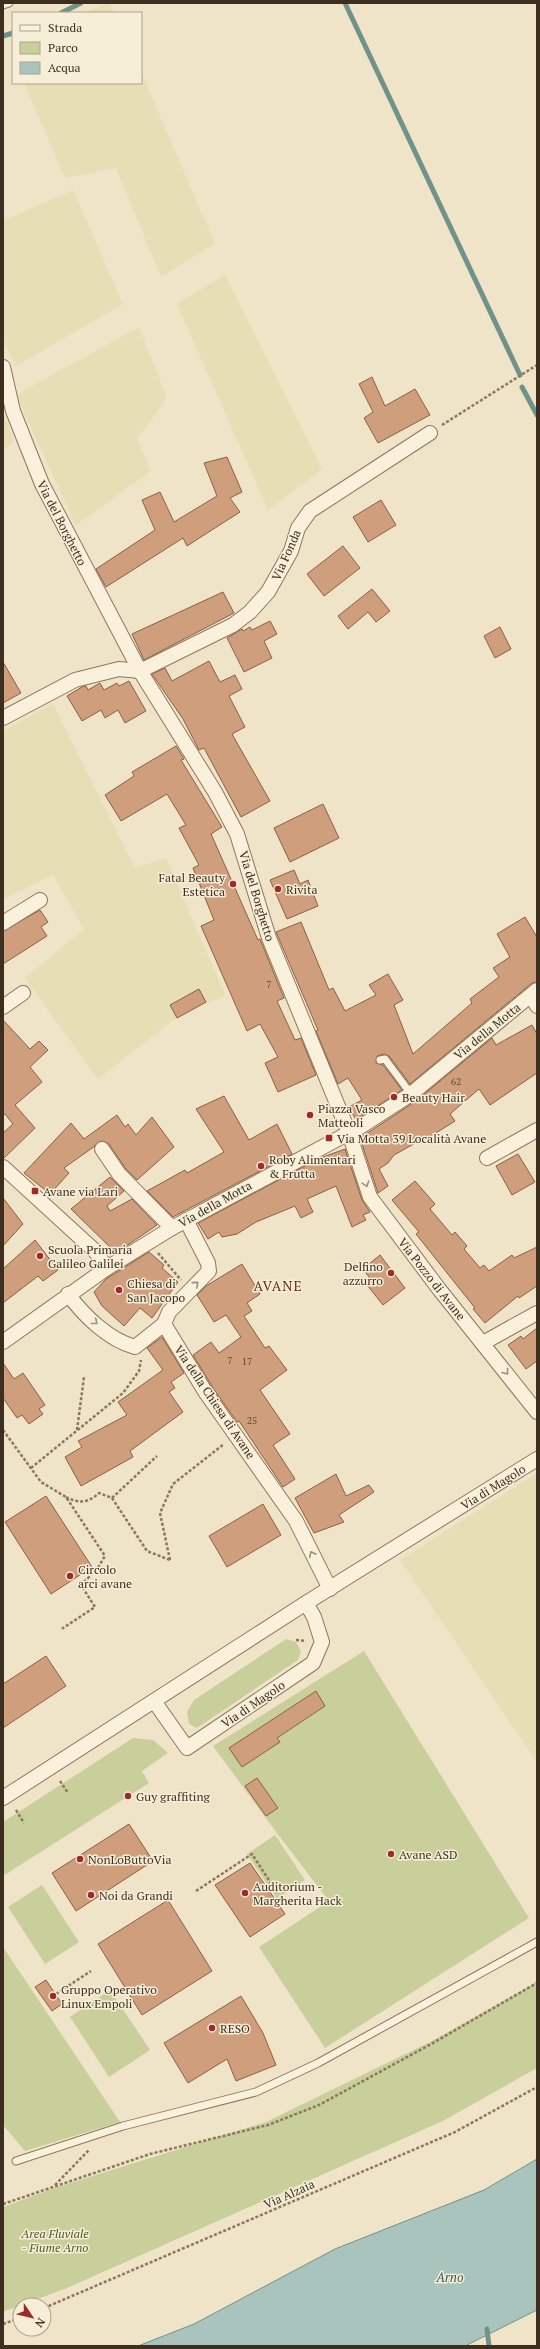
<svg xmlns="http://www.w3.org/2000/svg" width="540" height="2349" font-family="'PT Serif',serif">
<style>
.farmland{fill:#e6deb5}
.green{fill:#c9cf9b}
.water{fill:#a9c4bc;stroke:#6f938a}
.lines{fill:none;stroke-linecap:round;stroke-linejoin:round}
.stream{stroke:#6f938a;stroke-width:5}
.building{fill:#cf9f7d;stroke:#8d5f41}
.service-casing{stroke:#8d765c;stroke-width:9}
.minor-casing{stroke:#8d765c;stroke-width:16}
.path{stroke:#8d765c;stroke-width:2.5;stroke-dasharray:3 2;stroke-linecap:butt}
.service{stroke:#faf1dc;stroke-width:7}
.minor{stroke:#faf1dc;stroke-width:14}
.oneway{stroke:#9c907e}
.poi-dot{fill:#9e2a2b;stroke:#f7eed8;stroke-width:1.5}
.labels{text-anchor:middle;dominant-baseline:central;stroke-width:3;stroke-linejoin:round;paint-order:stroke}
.number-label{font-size:10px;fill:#624a37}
.street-label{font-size:12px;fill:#3d2e20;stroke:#f7eed8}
.poi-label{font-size:12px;fill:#3d2e20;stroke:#f7eed8;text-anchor:start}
.park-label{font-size:12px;font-style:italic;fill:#4d5a26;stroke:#f7eed8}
.water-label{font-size:13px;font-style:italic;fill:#2f5d5a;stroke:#f7eed8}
.quarter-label{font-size:14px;letter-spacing:1px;fill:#6b2e1e;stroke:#f7eed8}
</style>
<rect width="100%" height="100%" fill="#f0e4c8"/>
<g class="farmland">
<polygon points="109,3 115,13 82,13"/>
<polygon points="141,72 215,244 161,277 116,168 65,178 24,83 141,83"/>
<polygon points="73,190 123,304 16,366 3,339 3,218 5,220"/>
<polygon points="225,275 322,469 268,510 177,304"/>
<polygon points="139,327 167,398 137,439 151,471 76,525 16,395"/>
<polygon points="3,412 14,442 3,450"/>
<polygon points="53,704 135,868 166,858 225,995 172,1021 98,1079 25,978 84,929 53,875 3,899 3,731"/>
<polygon points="537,1473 537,1762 400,1560"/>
</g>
<g class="green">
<polygon points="286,1639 296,1642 301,1651 298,1660 197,1728 189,1724 187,1712 194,1700"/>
<polygon points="364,1651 529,1918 325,2048 259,1947 329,1901 276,1832 213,1746"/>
<polygon points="133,1738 153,1740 168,1753 142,1771 149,1783 3,1876 3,1822"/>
<polygon points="275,1835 305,1880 277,1899 247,1854"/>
<polygon points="42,1885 79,1942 45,1964 8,1907"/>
<polygon points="3,1947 120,2122 25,2151 3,2125"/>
<polygon points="537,1982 537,2068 443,2121 67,2288 3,2312 3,2207 54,2188 266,2122 430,2042"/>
<polygon points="110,1990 150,2050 109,2077 70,2017"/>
</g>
<polygon class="water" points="537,2159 537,2310 465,2346 138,2346 194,2324 335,2249 484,2190"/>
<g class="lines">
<g class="stream">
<polyline points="345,3 520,375"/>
<polyline points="61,13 81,3"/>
<polyline points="3,36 13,33"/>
<polyline points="522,387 537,415"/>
<polyline points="487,2329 489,2346"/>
</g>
</g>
<g class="building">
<polygon points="372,377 385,406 415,389 430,415 378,443 364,418 373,412 359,384"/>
<polygon points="227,457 242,492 230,498 240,512 187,546 183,538 106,587 96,569 155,530 142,500 160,492 174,522 217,496 204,463"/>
<polygon points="381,500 396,525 368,542 353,517"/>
<polygon points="343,546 360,568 324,596 307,574"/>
<polygon points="372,589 390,611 376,622 368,612 348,629 338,616"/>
<polygon points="223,592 234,613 144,660 132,634"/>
<polygon points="270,621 277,634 264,641 272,658 244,672 227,638 242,629 243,631 250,627 252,630"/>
<polygon points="500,627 511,649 495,658 484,636"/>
<polygon points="209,661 220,682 235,675 242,689 229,696 245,727 232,734 270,801 241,817 204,748 199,750 183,719 152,674 165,668 172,681"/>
<polygon points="3,662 21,693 3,703"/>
<polygon points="129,681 146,711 125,723 118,710 105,718 101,710 82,721 67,696 82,687 86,686 88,690 100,683 104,690 117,683 119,686"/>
<polygon points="176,746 184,759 181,760 222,827 211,834 258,940 260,939 284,998 277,1001 295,1040 301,1038 316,1075 278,1092 265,1063 278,1057 260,1024 247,1031 201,926 214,920 193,868 199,865 179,828 186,825 167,794 121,821 105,795 134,776 132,772"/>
<polygon points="323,804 339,838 290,862 274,828"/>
<polygon points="294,870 300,884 308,880 318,906 287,919 270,880"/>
<polygon points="40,910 48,922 41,927 47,936 3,964 3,931"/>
<polygon points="525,917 537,937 537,982 532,983 410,1084 389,1056 384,1054 377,1056 376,1063 383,1065 402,1090 356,1120 349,1107 362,1100 348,1078 338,1084 316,1031 318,1030 276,932 301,922 329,990 333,988 345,1011 376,995 369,985 388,974 403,1000 394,1005 413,1054 472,1003 470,999 499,977 493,968 510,957 497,934"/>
<polygon points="199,989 206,1002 177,1018 170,1005"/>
<polygon points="3,1020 30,1049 39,1041 48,1050 30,1067 42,1082 15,1105 35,1128 3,1159 3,1133 13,1124 5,1114 3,1115"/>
<polygon points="532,1025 537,1034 537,1073 490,1105 479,1089 450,1114 455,1121 420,1143 419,1141 394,1155 388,1163 379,1169 388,1186 378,1193 360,1138 416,1101 492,1038 496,1045"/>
<polygon points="224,1096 249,1140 277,1124 292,1154 173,1217 147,1191 185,1170 187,1173 224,1152 196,1109"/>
<polygon points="117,1115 125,1127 128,1124 136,1135 152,1117 174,1147 137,1180 126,1169 109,1144 102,1141 64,1168 69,1173 50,1194 24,1173 71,1123 84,1139"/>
<polygon points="345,1149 362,1200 370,1212 363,1215 366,1220 352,1227 336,1186 307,1199 313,1212 301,1218 295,1206 256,1222 237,1234 222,1237 219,1232 208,1239 198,1223 320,1158"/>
<polygon points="518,1154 535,1182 512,1195 496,1166"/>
<polygon points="110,1177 124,1191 107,1206 110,1211 132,1199 157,1225 116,1253 71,1209"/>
<polygon points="415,1181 435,1204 430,1209 452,1235 455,1232 467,1246 464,1249 480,1268 484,1265 489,1271 512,1255 514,1258 537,1247 537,1286 519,1298 518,1296 485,1323 473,1309 475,1308 416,1234 419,1232 392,1200"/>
<polygon points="3,1198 23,1224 3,1246"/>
<polygon points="35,1240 58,1270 43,1281 38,1276 3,1303 3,1269"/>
<polygon points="149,1252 164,1265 162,1268 178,1282 152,1318 140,1308 124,1326 102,1306 94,1292 106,1279"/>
<polygon points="380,1255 405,1288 383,1305 367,1285 372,1281 363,1269"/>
<polygon points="242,1264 260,1294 247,1303 252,1311 244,1316 265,1348 269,1346 287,1370 260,1390 290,1434 273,1445 295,1479 283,1487 239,1421 237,1422 213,1388 193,1355 211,1342 219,1353 241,1337 226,1315 214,1322 197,1295 206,1286"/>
<polygon points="537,1328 537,1361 526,1369 508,1345 521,1336 523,1339"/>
<polygon points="162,1337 184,1373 171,1382 175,1388 169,1392 183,1412 130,1451 133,1457 81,1486 65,1457 82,1447 78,1441 127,1415 118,1402 163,1370 147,1348"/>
<polygon points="3,1363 14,1379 23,1373 45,1405 39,1409 43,1414 29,1424 22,1415 17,1418 3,1398"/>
<polygon points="336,1474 346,1496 369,1485 374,1492 339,1515 344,1522 314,1533 295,1498"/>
<polygon points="46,1496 92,1567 51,1594 5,1522"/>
<polygon points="263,1504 281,1535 227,1567 209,1536"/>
<polygon points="46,1656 66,1686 3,1728 3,1684"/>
<polygon points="316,1691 325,1706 277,1738 280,1742 242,1767 229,1748"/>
<polygon points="257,1778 278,1808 266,1816 245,1786"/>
<polygon points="129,1824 153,1861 76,1911 52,1873"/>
<polygon points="250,1863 285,1914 250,1937 215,1885"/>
<polygon points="168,1900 212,1971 142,2015 98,1944"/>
<polygon points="46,1980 62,2004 52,2011 35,1987"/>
<polygon points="241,1996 263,2033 276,2065 236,2081 227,2059 188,2083 164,2043"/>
</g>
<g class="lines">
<g class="service-casing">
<g id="service">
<polyline points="3,5 9,3"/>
<polyline points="380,1060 385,1059 411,1094"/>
<polyline points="16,2161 123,2126 256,2092 318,2063 537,1942"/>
</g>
</g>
<g class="minor-casing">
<g id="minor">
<polyline points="3,367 13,411 42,484 140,671 215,792 237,834 269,938 349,1133 370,1197 439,1289 537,1412"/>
<polyline points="3,718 75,680 119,669 140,671 233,625 250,612 268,592 291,551 298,528 310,511 430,433"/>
<polyline points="3,923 40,900"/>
<polyline points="531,996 537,1006"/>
<polyline points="3,1007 23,993"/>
<polyline points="102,1149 119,1174 172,1228"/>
<polyline points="487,1158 537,1130"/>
<polyline points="3,1167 95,1251 107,1268"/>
<polyline points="186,1220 208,1263 209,1271 169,1312 164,1324 206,1393 296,1521 330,1589"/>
<path d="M68 1294C84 1316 109 1340 135 1347L164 1324"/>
<polyline points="3,1342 107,1268 172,1228 360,1127 411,1094 537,990"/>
<polyline points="483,1343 537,1313"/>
<polyline points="154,1701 187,1748 313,1663 322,1642 314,1617 306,1603"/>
<polyline points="3,1798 306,1603 537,1459"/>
</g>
</g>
<g class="path">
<polyline points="442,425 537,365"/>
<polyline points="158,1253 181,1280"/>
<polyline points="3,1430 41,1482 66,1497 105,1556 97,1569 81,1585 95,1607 60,1630"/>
<polyline points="77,1430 84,1377"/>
<polyline points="31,1468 123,1393 139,1371 141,1360"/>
<path d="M66 1497C79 1504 88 1503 99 1493L112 1498 147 1551 170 1560"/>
<polyline points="112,1498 157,1456"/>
<polyline points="170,1560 160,1513 173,1484 224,1444"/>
<polyline points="296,1640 306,1641"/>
<polyline points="60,1781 68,1793"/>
<polyline points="16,1810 24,1823"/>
<polyline points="196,1891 252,1854 278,1894"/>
<polyline points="56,1994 91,1971"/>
<polyline points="55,2185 89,2150"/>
<polyline points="3,2204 150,2154 268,2125 319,2105 433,2043 537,1983"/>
<polyline points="44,2308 455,2132 537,2087"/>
<polyline points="3,2324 20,2318"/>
</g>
<use href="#service" class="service"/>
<use href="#minor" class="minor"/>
</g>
<defs><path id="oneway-chevron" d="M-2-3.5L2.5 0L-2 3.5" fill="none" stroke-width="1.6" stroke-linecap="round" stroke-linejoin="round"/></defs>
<g class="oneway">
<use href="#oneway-chevron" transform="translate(366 1184) rotate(72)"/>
<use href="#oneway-chevron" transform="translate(196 1284) rotate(-40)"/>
<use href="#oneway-chevron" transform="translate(95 1322) rotate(39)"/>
<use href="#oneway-chevron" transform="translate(506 1372) rotate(52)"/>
<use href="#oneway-chevron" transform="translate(312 1554) rotate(-116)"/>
</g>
<g class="poi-dot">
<circle cx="233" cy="884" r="4"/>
<circle cx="278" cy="889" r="4"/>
<circle cx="394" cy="1097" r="4"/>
<circle cx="310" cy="1115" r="4"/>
<rect x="325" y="1134" width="8" height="8" rx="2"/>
<circle cx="261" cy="1166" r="4"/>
<rect x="31" y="1187" width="8" height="8" rx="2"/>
<circle cx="40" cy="1256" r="4"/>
<circle cx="391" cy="1273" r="4"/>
<circle cx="119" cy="1290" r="4"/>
<circle cx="70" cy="1576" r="4"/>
<circle cx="128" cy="1796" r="4"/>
<circle cx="391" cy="1854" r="4"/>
<circle cx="80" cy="1859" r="4"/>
<circle cx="245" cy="1893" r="4"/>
<circle cx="91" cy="1895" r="4"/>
<circle cx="53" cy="1996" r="4"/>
<circle cx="212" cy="2028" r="4"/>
</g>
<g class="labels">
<g class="number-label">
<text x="269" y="984">7</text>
<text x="456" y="1081">62</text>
<text x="230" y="1360">7</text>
<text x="247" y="1361">17</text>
<text x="252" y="1420">25</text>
</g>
<g class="street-label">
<text transform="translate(62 523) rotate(63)">Via del Borghetto</text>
<text transform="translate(286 555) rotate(-66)">Via Fonda</text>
<text transform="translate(257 896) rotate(73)">Via del Borghetto</text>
<text transform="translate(487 1031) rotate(-39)">Via della Motta</text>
<text transform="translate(215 1204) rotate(-29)">Via della Motta</text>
<text transform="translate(432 1279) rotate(52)">Via Pozzo di Avane</text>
<text transform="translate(215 1402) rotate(56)">Via della Chiesa di Avane</text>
<text transform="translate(493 1487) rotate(-32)">Via di Magolo</text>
<text transform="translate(253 1704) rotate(-34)">Via di Magolo</text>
<text transform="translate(289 2194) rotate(-24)">Via Alzaia</text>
</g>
<g class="poi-label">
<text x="225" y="877" text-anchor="end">Fatal Beauty<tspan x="225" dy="14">Estetica</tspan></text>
<text x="286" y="889">Rivita</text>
<text x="402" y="1097">Beauty Hair</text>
<text x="318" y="1108">Piazza Vasco<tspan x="318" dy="14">Matteoli</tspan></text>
<text x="337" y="1138">Via Motta 39 Località Avane</text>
<text x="269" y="1159">Roby Alimentari<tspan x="269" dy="14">&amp; Frutta</tspan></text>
<text x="43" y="1191">Avane via Lari</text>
<text x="48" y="1249">Scuola Primaria<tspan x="48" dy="14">Galileo Galilei</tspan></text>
<text x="383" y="1266" text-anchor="end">Delfino<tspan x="383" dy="14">azzurro</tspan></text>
<text x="127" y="1283">Chiesa di<tspan x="127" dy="14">San Jacopo</tspan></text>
<text x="78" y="1569">Circolo<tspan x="78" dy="14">arci avane</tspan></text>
<text x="136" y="1796">Guy graffiting</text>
<text x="399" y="1854">Avane ASD</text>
<text x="88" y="1859">NonLoButtoVia</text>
<text x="253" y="1886">Auditorium -<tspan x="253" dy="14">Margherita Hack</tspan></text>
<text x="99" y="1895">Noi da Grandi</text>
<text x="61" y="1989">Gruppo Operativo<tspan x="61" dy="14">Linux Empoli</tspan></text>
<text x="220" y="2028">RESO</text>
</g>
<g class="park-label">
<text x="55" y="2233">Area Fluviale<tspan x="55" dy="14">- Fiume Arno</tspan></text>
</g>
<g class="water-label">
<text x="450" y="2277">Arno</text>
</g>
<g class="quarter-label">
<text x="278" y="1285">AVANE</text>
</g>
</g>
<rect width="540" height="2349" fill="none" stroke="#3d2e20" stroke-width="8"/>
<rect x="12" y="12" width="130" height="72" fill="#f7eed8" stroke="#ada18e"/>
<rect x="20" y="25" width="20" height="6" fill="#faf1dc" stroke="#ada18e"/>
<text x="48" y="32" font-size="12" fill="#3d2e20">Strada</text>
<rect x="20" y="42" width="20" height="12" fill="#c9cf9b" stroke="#ada18e"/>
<text x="48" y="52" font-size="12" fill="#3d2e20">Parco</text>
<rect x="20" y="62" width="20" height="12" fill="#a9c4bc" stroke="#ada18e"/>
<text x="48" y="72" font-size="12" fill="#3d2e20">Acqua</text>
<g transform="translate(32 2317) rotate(125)"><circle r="19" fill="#f7eed8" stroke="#ada18e"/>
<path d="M0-3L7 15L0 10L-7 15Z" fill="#9e2a2b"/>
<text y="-6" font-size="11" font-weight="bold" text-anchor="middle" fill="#3d2e20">N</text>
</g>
</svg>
